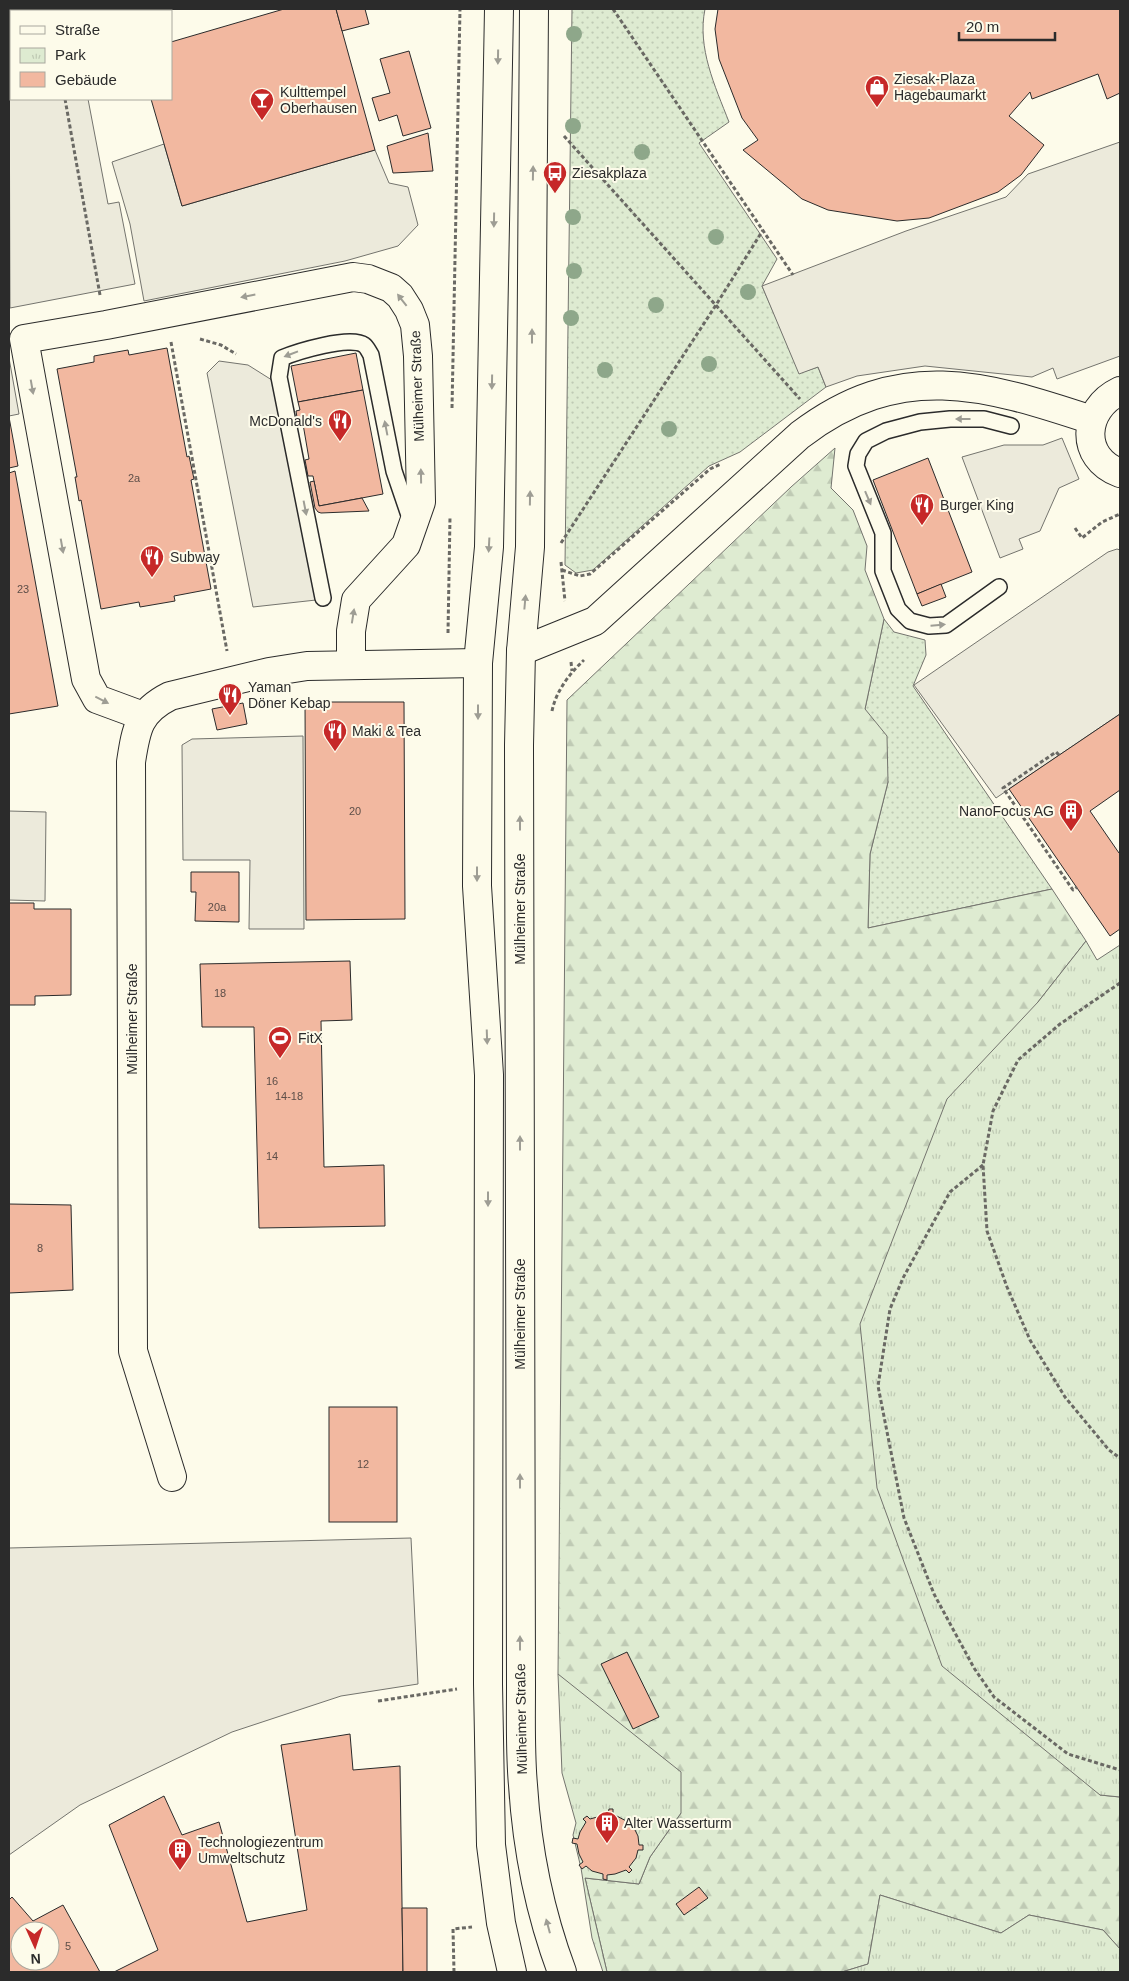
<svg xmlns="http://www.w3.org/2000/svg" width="1129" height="1981" font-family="Arial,sans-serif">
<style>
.grass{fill:url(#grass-dots);stroke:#74746e}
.forest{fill:url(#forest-firs);stroke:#74746e}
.park{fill:url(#park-tufts);stroke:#74746e}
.parking{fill:#eceadb;stroke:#74746e}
.building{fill:#f2b8a0;stroke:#2b2b2b;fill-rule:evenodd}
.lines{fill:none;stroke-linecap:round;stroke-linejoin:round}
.lane-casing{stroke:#2b2b2b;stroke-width:18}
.street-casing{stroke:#2b2b2b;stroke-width:30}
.primary-casing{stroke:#2b2b2b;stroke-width:30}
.path{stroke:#6a6964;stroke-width:3;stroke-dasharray:4 2.5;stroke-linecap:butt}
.lane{stroke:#fdfbea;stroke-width:15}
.street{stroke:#fdfbea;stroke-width:28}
.primary{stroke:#fdfbea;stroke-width:28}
.tree{fill:#8ea78a}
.oneway{fill:#9e9d94}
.labels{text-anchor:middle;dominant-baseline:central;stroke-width:4;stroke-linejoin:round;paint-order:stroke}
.number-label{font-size:11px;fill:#5d4e48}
.poi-label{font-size:14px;fill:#2b2b2b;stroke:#fdfbea;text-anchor:start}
.street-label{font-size:14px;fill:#2b2b2b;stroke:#fdfbea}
</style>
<defs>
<pattern id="grass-dots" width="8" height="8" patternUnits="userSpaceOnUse" patternTransform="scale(1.25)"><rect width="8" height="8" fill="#deebd1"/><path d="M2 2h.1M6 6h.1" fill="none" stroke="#bfcab4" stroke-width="1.8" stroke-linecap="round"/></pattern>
<pattern id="forest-firs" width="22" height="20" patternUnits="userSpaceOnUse" patternTransform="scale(1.25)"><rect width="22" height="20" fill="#deebd1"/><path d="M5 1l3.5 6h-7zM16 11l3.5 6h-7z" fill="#bfcab4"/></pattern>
<pattern id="park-tufts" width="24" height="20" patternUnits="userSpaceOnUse" patternTransform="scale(1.25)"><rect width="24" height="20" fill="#deebd1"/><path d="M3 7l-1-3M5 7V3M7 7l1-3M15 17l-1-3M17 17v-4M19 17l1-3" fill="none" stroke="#bfcab4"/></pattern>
</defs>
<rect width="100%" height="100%" fill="#fdfbea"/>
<g class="grass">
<path d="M572 9H705C697 48 715 86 729 122L699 143 777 259 762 286 800 373 818 367 826 387 740 452 709 466 593 570 576 573 565 565Z"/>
<polygon points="884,619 894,632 925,640 926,655 913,686 1052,889 868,928 870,854 888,782 865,709"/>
</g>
<polygon class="forest" points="835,448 831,488 853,510 867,546 865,570 884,619 865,709 887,736 888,782 870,854 868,928 1052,889 1086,941 1038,1002 1100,1795 1120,1797 1120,1949 1103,1930 1029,1915 1001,1933 880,1895 868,1964 842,1972 607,1972 585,1878 639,1884 650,1857 681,1813 558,1674 567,700 791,487"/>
<g class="park">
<polygon points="1086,941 1097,960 1120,945 1120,1797 1100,1795 942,1666 877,1488 860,1324 947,1099 1038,1002"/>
<polygon points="558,1674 681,1772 681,1813 650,1857 639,1884 585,1878 607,1972 603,1972 592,1938 581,1868 573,1835 576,1823 562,1773"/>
<polygon points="880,1895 1001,1933 1029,1915 1103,1930 1120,1949 1120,1972 842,1972 868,1964"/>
</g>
<g class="parking">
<polygon points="11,30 11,99 88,99 108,204 119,202 135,284 10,308 9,31"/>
<polygon points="1120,142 1120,356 1057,379 1053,368 1032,377 925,366 857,376 826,387 818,367 799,374 762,286 906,231 1006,197 1028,174"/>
<polygon points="164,144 182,206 375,150 389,183 408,187 418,225 398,246 345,261 144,301 130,224 112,162"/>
<polygon points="9,358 19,414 9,416"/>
<polygon points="219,361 248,365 275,382 316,600 253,607 207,373"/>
<polygon points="1062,438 1079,479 1059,488 1040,531 1019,539 1023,549 1000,558 962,457 1004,445 1043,445"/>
<polygon points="1117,549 1120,550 1120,714 996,798 914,685 1108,552"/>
<polygon points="303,736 304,929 249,929 250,860 183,860 182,745 192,739"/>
<polygon points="9,811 46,812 45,901 9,900"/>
<polygon points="411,1538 418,1684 341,1696 232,1732 80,1805 9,1855 9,1548"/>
</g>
<g class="building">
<polygon points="284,9 336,9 375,150 182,206 151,99 171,99 171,42"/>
<polygon points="336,9 365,9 369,24 342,31"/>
<polygon points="718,9 1120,9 1120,93 1107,99 1098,74 1032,99 1030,92 1009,116 1044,145 1021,175 998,192 929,218 897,221 828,210 802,199 743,150 758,140 742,118 719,59 715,29"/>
<polygon points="409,51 431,128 403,136 397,115 379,121 372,98 390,93 380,59"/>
<polygon points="428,133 433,171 393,173 387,146"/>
<polygon points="167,348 187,457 189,456 194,479 191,480 211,589 174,596 175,601 140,607 139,602 101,609 81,500 79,501 75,477 77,477 57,369 94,362 94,356 128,350 129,355"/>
<polygon points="356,353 363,390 298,402 291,366"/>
<polygon points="363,390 383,494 319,506 313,476 308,476 305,460 309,459 303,424 298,424 296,411 300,410 298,402"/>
<polygon points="9,417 18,466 9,468"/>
<polygon points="928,458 972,572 917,594 873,480"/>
<polygon points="15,471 58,706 9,714 9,473"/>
<polygon points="314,481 319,506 362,498 369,511 321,513 318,512 315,508 310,482"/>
<polygon points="941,584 946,597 922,606 917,594"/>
<polygon points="305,702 404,702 405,919 306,920"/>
<polygon points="243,703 247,724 217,730 212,709"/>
<polygon points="1120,714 1120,790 1090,811 1119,853 1120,852 1120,929 1110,936 1009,789"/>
<polygon points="191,872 239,872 239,922 195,921 196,892 191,892"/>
<polygon points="9,903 34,903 34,909 71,909 71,995 35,996 35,1005 9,1005"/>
<polygon points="350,961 352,1020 321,1021 324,1167 384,1165 385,1226 259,1228 254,1027 202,1027 200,964"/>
<polygon points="9,1204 71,1205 73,1290 9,1293"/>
<rect x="329" y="1407" width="68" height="115"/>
<polygon points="627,1652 659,1717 633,1729 601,1664"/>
<polygon points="350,1734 353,1770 400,1766 403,1972 114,1972 158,1950 109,1825 164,1796 182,1835 219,1822 247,1922 307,1910 281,1745"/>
<polygon points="609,1809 613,1809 613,1814 630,1823 633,1820 637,1823 633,1826 638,1836 639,1845 643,1845 643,1850 638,1850 636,1858 629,1867 632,1870 629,1873 626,1870 615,1874 607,1875 607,1880 603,1879 603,1874 592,1871 586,1866 582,1869 579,1865 583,1862 579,1854 577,1844 572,1843 573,1838 578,1839 580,1832 586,1822 583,1819 587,1816 590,1819 608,1814"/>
<polygon points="699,1887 708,1898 684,1915 676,1904"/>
<path d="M12 1897 33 1921 63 1905 100 1972H9V1900ZM20 1931H50V1961H20Z"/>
<polygon points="402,1908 427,1908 427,1972 403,1972"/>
</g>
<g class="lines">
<g class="lane-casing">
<g id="lane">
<polyline points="999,587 946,625 929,626 910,621 898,609 883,571 883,533 856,466 858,454 866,441 886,431 920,422 950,419 984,419 1011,426"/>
<path d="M323 598 279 377 282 358C296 352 351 335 364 345 367 347 369 352 371 355L394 471 412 524"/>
</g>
</g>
<g class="street-casing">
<g id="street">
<path d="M1120 391C1082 409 1079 458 1120 473"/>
<path d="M521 651 595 621 800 435C900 359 983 384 1092 420"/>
<polyline points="143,716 97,699 86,679 24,339 106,325 353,277 368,279 391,288 400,296 409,310 415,325 418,356 421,502 406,545 356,600 351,631 351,665"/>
<path d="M172 1477 133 1351 131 762C136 730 138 712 170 696L269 672 307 666 478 663"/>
</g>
</g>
<g class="primary-casing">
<g id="primary">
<polyline points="499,9 489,547 478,663 477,886 489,1075 488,1684 491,1845 501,1923 512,1972"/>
<path d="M534 9 530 547 521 651 519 745 521 1686C521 1719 520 1752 523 1785 527 1849 540 1913 562 1972"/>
</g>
</g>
<g class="path">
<polyline points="613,9 793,275"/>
<polyline points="65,99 100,295"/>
<polyline points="564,136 800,399"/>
<polyline points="200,339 221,345 236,354"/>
<polyline points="171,342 227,651"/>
<polyline points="452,408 460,9"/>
<polyline points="1075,528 1082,538 1102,522 1120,514"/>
<polyline points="561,543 716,305 763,230"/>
<polyline points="561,562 565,601"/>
<polyline points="562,570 580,576 590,574 710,469 721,464"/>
<polyline points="448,633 450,517"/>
<polyline points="571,662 572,671"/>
<path d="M552 711C556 691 570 673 584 660"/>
<polyline points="1059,755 1056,752 1003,788 1073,890 1077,887"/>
<polyline points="1120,983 1060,1024 1018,1060 993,1111 983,1165 987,1231 1007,1287 1030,1340 1065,1397 1109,1450 1120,1458"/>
<polyline points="983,1165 950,1192 903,1278 890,1309 878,1386 904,1518 934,1594 974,1668 994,1697 1068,1754 1120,1770"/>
<polyline points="378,1701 457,1689"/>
<polyline points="454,1972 453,1929 472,1927"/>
</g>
<use href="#lane" class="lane"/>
<use href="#street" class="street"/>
<use href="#primary" class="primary"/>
</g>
<g class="tree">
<circle cx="574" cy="34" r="8"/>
<circle cx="573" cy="126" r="8"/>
<circle cx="642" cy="152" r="8"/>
<circle cx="573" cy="217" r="8"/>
<circle cx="716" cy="237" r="8"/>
<circle cx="574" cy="271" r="8"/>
<circle cx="748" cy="292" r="8"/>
<circle cx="656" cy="305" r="8"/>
<circle cx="571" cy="318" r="8"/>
<circle cx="709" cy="364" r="8"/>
<circle cx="605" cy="370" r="8"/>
<circle cx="669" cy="429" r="8"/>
</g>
<defs><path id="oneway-solid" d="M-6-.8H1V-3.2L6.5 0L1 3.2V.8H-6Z" transform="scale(1.25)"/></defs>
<g class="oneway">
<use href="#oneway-solid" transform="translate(498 57) rotate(91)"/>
<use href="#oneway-solid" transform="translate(533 173) rotate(-89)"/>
<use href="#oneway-solid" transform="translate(494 220) rotate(91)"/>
<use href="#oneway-solid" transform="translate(248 296) rotate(169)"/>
<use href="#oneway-solid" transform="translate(402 300) rotate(-128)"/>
<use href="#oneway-solid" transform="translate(532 336) rotate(-90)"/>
<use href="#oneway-solid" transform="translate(291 354) rotate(159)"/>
<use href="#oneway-solid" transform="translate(492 382) rotate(91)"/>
<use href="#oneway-solid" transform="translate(32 387) rotate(80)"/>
<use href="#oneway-solid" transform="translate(963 419) rotate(180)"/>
<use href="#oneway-solid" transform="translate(386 428) rotate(-101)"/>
<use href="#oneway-solid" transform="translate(421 476) rotate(-91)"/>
<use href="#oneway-solid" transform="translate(530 498) rotate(-89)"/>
<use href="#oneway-solid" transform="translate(868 498) rotate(67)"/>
<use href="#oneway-solid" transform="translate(305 508) rotate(79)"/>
<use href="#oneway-solid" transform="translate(489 545) rotate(93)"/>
<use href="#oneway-solid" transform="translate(62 546) rotate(80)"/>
<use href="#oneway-solid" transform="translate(525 602) rotate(-85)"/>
<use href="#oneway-solid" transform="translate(353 616) rotate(-81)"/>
<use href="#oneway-solid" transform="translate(938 625) rotate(-5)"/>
<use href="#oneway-solid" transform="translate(102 700) rotate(27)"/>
<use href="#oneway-solid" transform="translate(478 712) rotate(90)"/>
<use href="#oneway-solid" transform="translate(520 823) rotate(-90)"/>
<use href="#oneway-solid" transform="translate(477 874) rotate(90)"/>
<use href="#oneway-solid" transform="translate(487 1037) rotate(88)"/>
<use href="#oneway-solid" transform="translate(520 1143) rotate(-90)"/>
<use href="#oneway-solid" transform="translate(488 1199) rotate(90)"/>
<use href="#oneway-solid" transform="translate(520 1481) rotate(-90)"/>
<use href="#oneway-solid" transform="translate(520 1643) rotate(-90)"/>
<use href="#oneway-solid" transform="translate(548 1926) rotate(-105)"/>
</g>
<defs>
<g id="shop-pin" transform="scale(1.25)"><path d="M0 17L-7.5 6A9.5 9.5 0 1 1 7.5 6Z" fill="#c62828" stroke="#fdfbea"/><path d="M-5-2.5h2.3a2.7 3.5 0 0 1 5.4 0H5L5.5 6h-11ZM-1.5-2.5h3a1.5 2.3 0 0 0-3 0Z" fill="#fff"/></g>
<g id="bar-pin" transform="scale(1.25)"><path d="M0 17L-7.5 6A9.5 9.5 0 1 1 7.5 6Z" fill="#c62828" stroke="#fdfbea"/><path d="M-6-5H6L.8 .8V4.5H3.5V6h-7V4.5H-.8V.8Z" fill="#fff"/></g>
<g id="bus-pin" transform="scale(1.25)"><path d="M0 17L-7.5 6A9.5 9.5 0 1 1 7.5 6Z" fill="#c62828" stroke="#fdfbea"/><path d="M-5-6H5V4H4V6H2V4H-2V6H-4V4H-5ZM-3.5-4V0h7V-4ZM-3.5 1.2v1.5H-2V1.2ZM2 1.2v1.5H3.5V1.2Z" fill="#fff"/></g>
<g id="restaurant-pin" transform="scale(1.25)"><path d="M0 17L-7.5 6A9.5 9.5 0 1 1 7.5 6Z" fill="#c62828" stroke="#fdfbea"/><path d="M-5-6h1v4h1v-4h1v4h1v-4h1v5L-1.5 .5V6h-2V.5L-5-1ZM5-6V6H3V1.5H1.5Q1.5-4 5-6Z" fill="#fff"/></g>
<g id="building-pin" transform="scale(1.25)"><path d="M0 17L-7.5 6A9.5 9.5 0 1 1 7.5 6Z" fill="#c62828" stroke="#fdfbea"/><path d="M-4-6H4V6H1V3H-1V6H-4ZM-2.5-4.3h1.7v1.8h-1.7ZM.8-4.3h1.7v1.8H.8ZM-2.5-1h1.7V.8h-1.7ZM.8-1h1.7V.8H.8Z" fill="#fff"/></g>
<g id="stadium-pin" transform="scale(1.25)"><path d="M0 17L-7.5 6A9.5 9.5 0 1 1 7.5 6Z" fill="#c62828" stroke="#fdfbea"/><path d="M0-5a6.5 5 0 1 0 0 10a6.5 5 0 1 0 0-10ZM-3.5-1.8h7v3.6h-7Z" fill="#fff"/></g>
</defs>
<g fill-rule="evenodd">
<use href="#shop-pin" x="877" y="87"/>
<use href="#bar-pin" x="262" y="100"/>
<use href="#bus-pin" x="555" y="173"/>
<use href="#restaurant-pin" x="340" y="421"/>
<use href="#restaurant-pin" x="922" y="505"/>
<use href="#restaurant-pin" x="152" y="557"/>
<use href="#restaurant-pin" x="230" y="695"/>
<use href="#restaurant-pin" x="335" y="731"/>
<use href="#building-pin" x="1071" y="811"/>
<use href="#stadium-pin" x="280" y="1038"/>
<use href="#building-pin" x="607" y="1823"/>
<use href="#building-pin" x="180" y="1850"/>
</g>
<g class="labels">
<g class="number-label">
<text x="134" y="478">2a</text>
<text x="23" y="589">23</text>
<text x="355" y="811">20</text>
<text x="217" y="907">20a</text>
<text x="220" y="993">18</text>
<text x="272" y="1081">16</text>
<text x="289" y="1096">14-18</text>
<text x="272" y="1156">14</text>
<text x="40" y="1248">8</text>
<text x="363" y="1464">12</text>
<text x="68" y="1946">5</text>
</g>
<g class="poi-label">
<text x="894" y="79">Ziesak-Plaza<tspan x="894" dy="16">Hagebaumarkt</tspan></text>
<text x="280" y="92">Kulttempel<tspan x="280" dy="16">Oberhausen</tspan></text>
<text x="572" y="173">Ziesakplaza</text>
<text x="322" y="421" text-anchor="end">McDonald's</text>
<text x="940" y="505">Burger King</text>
<text x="170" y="557">Subway</text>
<text x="248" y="687">Yaman<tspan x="248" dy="16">Döner Kebap</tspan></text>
<text x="352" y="731">Maki &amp; Tea</text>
<text x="1054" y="811" text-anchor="end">NanoFocus AG</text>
<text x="298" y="1038">FitX</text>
<text x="624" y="1823">Alter Wasserturm</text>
<text x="198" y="1842">Technologiezentrum<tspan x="198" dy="16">Umweltschutz</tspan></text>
</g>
<g class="street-label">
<text transform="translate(417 386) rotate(-92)">Mülheimer Straße</text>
<text transform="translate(520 909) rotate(-90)">Mülheimer Straße</text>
<text transform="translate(132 1019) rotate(-90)">Mülheimer Straße</text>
<text transform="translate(520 1314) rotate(-90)">Mülheimer Straße</text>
<text transform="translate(521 1719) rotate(-91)">Mülheimer Straße</text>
</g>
</g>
<rect width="1129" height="1981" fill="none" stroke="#2b2b2b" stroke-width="20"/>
<rect x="10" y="10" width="162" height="90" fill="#fdfbea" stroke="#a9a89e"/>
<rect x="20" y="26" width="25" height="8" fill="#fdfbea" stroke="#a9a89e"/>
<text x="55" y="35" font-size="15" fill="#2b2b2b">Straße</text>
<rect x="20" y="48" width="25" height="15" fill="url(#park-tufts)" stroke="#a9a89e"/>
<text x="55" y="60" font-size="15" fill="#2b2b2b">Park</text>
<rect x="20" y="72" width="25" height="15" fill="#f2b8a0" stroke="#a9a89e"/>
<text x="55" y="85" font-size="15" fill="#2b2b2b">Gebäude</text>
<g transform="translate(35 1946) rotate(177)"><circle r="24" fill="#fdfbea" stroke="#a9a89e"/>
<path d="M0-4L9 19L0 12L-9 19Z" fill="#c62828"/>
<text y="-8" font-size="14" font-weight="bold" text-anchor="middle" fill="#2b2b2b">N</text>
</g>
<path d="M959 32v8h96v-8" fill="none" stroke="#2b2b2b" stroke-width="2.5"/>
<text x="966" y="32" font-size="15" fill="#2b2b2b" stroke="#fdfbea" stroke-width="4" paint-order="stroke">20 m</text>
</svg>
